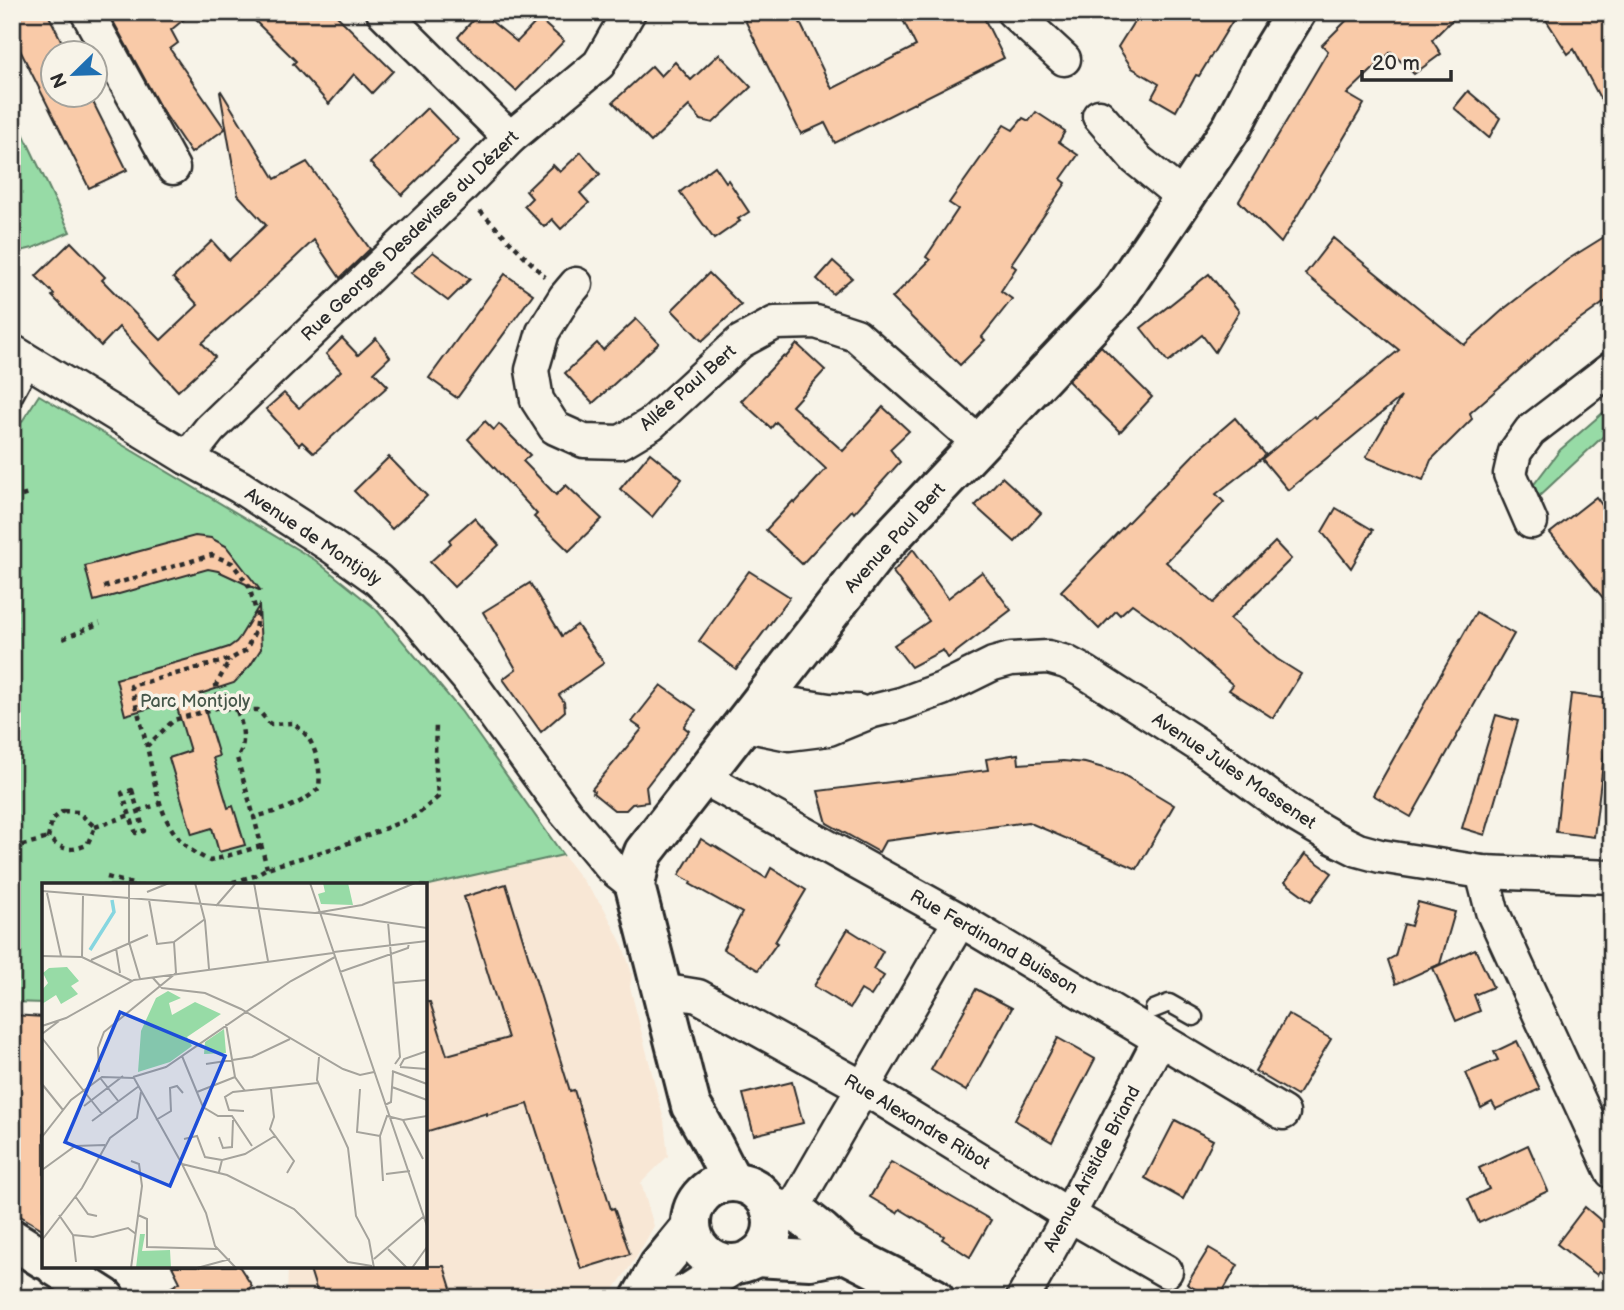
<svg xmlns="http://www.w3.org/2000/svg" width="1624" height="1310" font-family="'Balsamiq Sans',sans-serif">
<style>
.built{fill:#f8e7d5}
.green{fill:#97dba6;stroke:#618368;stroke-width:2}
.building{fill:#f9caa8;stroke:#2b2b2b;stroke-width:2}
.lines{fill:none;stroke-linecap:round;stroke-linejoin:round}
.service-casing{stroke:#2b2b2b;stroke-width:21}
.minor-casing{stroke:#2b2b2b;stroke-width:37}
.tertiary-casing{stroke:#2b2b2b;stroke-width:44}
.path{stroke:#2b2b2b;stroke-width:4.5;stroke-dasharray:5 5;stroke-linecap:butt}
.service{stroke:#f7f3e8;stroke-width:16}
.minor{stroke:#f7f3e8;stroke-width:32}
.tertiary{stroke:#f7f3e8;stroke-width:38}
.labels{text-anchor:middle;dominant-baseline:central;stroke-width:7;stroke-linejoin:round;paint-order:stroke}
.street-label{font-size:18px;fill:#2b2b2b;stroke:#f7f3e8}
.park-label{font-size:18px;fill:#46574a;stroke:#f7f3e8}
.inset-river{fill:none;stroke:#86d6e0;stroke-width:3.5}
.inset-road{fill:none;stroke:#a5a39c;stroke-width:2}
.view{fill:#1d4ed8;fill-opacity:0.15;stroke:#1d4ed8;stroke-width:3.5}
.inset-edge{fill:none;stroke:#2b2b2b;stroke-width:3.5}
</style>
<rect width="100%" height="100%" fill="#f7f3e8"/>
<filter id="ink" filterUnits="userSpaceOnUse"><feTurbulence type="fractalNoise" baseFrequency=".0143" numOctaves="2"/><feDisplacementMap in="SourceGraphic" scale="14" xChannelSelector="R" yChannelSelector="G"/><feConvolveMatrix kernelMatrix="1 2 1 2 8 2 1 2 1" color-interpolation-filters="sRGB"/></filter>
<g filter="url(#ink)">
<polygon class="built" points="563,855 604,908 623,946 632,974 630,987 664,1120 668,1156 641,1183 654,1226 636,1258 610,1295 600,1298 287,1298 288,1266 425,1266 425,886"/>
<g class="green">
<polygon points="12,110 70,232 33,248 12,253"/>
<polygon points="39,395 315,560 376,609 461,711 563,855 425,886 425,885 44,885 44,1003 12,1002 12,437"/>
<polygon points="1612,405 1612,428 1535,500 1532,487 1560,450"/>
</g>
<g class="building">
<polygon points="12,12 47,12 67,52 52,52 52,94 89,94 127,170 89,188 12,34"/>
<polygon points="108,12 193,12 171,30 178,43 170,49 225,129 191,153 160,107"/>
<polygon points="246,12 333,12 393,71 372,93 354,74 329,104 293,64 296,61"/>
<polygon points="480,12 517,42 539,19 564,41 516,91 458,37"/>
<polygon points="741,12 795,12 832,89 916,46 899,12 981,12 1004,58 835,143 825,123 801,134"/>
<polygon points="1140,12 1238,12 1199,76 1196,75 1176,111 1152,97 1159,84 1132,68 1118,47"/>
<polygon points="1355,12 1460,12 1432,40 1441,54 1414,74 1391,52 1347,94 1364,104 1281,243 1239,201 1328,51 1322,45"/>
<polygon points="1541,12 1612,12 1612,121 1574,49 1568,54"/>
<polygon points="719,54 751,87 713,123 701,120 689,106 651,142 613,102 652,66 661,76 675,62 691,80"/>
<polygon points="221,91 275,179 307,162 370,249 340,278 314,240 259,292 202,343 215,357 178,391 119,327 101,346 52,296 54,294 36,276 71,242 105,277 102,280 161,340 198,305 173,278 212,241 229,260 266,225 238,195 220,92"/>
<polygon points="1468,91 1500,118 1489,138 1454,108"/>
<polygon points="427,108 458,140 402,195 370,163"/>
<polygon points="1036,112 1065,131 1059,142 1078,155 1061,179 1066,183 1011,264 1016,268 1001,291 1012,299 982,337 985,340 960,365 892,298 930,260 926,257 958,209 949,203 1004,125 1013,130 1023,118 1029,121"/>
<polygon points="581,152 600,174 580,193 589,203 561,229 552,219 544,227 524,206 532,198 526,191 553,165 560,172"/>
<polygon points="715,166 726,182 728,180 749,212 738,219 740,221 714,239 680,192"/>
<polygon points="1612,232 1612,297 1560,334 1470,413 1472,419 1431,460 1423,480 1366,457 1401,397 1288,490 1262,459 1314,416 1316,418 1399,350 1305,274 1333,238 1464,345 1505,308 1567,260"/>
<polygon points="433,252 470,279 448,301 411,273"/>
<polygon points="833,261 852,278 833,294 817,279"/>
<polygon points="709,273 741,305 702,341 672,310"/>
<polygon points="505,274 533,294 457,398 429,378"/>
<polygon points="1209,274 1239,311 1215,352 1202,335 1168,362 1141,328"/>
<polygon points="636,319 659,343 593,403 565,373 597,343 603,350"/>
<polygon points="342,338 358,355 376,338 390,357 374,372 388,386 314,453 302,442 299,445 266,409 284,393 299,408 341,371 326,354"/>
<polygon points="797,344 825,370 792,406 843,451 883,407 909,431 890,449 900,462 854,513 852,510 802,564 766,530 793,501 795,503 826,469 776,422 771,428 741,401 783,356 786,357"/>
<polygon points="1101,346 1152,397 1120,432 1068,381"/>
<polygon points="1235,418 1266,455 1216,494 1224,502 1166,562 1213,603 1275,542 1291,559 1230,619 1277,659 1301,674 1273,718 1229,690 1233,685 1178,637 1132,604 1120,615 1116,611 1099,629 1061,591 1199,449"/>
<polygon points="485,421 494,430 499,424 530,455 523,461 556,495 566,485 602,519 569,551 534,517 537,514 468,439"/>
<polygon points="650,453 682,479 652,517 620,489"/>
<polygon points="389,457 427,496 392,529 354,491"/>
<polygon points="1002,477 1041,513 1015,542 975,506"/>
<polygon points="1596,497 1602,505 1612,497 1612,609 1550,533"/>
<polygon points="1336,508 1373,530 1351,568 1322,532"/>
<polygon points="474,518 499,545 454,587 430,562 451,543 449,540"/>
<polygon points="195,536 211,538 226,546 261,591 218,571 208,569 94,601 85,566"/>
<polygon points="913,549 948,598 982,572 1011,610 948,658 943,650 911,667 894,645 929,621 893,572"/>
<polygon points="749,571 790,597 736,669 699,641"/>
<polygon points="530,583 562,636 577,625 604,663 559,695 564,702 565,711 541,732 503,679 516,669 483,612"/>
<polygon points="259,606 261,649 250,666 234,683 200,694 219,756 213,758 228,808 233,806 245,845 219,852 212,828 192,834 169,758 190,751 175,701 125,715 116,679 207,654 229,647 236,642 240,637"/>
<polygon points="1476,612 1514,634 1411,817 1373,795"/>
<polygon points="661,685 696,710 684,727 689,731 646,787 648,802 632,804 626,810 614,810 593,793 594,791 592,789 642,729 632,722"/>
<polygon points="1571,694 1611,699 1594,837 1556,832"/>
<polygon points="1496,715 1518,721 1485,835 1462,828"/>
<polygon points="1018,754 1019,764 1063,761 1085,763 1107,769 1122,774 1174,805 1137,869 1028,822 885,841 879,852 827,823 818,791 988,770 986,759"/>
<polygon points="701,839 712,846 713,845 766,878 771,868 806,890 775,942 777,943 758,970 723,949 742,913 690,884 691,882 679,875"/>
<polygon points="1305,854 1332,873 1311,901 1285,882"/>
<polygon points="506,884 570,1091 574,1090 611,1209 614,1208 630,1254 581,1269 528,1104 487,1115 487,1113 425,1132 425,1002 430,1002 447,1055 508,1038 464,897"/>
<polygon points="1418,902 1455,912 1440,964 1396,984 1388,960 1395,956 1404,924 1411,926"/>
<polygon points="848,929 883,951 873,969 884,976 871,996 861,990 850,1008 814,986"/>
<polygon points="1475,949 1493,987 1474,995 1480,1011 1456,1021 1433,968"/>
<polygon points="976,989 1012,1008 966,1091 931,1070"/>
<polygon points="1288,1014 1331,1039 1297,1096 1255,1071"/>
<polygon points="12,1015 44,1017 44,1230 12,1211"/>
<polygon points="1058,1038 1095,1059 1052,1142 1015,1120"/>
<polygon points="1517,1041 1540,1089 1496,1109 1492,1102 1481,1108 1466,1073 1498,1060 1494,1052"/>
<polygon points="792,1082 803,1123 754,1135 743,1094"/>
<polygon points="1175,1120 1213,1140 1183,1199 1145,1178"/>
<polygon points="1528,1145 1548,1191 1479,1223 1468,1199 1489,1189 1479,1168"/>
<polygon points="891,1162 991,1220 970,1257 942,1239 944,1236 900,1209 897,1213 870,1197"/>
<polygon points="1585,1207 1612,1230 1612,1279 1599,1271 1597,1275 1557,1244"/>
<polygon points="1209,1248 1238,1265 1219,1298 1210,1298 1187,1284"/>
<polygon points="172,1266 239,1266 252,1286 237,1298 153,1298 180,1282"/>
<polygon points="309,1266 444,1266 454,1298 319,1298"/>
</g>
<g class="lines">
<g class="service-casing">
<g id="service">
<polyline points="12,400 32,363"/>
<polyline points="1154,1009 1169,1003 1194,1017"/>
</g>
</g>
<g class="minor-casing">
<g id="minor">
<polyline points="87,12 173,168"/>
<polyline points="383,12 510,138"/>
<polyline points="1013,12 1064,59"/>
<polyline points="1099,116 1136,159 1184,198"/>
<polyline points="576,284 565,297 543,332 532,370 537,400 555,428 584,441 621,442 651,424 740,342 775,323 816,322 856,335 980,444"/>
<polyline points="12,351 187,458 240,487 331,546 377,579 408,608 468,679 565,812 610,866 635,886"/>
<polyline points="187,458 210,429 239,401 459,190 510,138 599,64 629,12"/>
<polyline points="1531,522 1510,474 1515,452 1530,431 1612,368"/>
<polyline points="763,700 829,710 858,711"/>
<polyline points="745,725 789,734 829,729 873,711 901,704 942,689 993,664 1011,659 1048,657 1066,662 1085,672 1200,746 1295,815 1334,838 1358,850 1380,856 1482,872 1612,877"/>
<polyline points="702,777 960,920 1283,1113"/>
<polyline points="1482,872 1492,911 1612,1172"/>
<polyline points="661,990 698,996 862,1087 1069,1215 1166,1271"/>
<polyline points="793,1209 960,920"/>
<polyline points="1023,1298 1069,1215 1159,1040"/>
</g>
</g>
<g class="tertiary-casing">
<g id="tertiary">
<path d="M732 1181C718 1156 707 1130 691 1106L635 886 639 865 644 852 878 551 1115 300 1232 127 1266 61 1296 12"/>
<circle cx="732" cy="1223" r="41"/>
<polyline points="771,1211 793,1209 822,1232 845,1253 934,1298"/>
<polyline points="12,1239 44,1259"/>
<polyline points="755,1257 810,1260 845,1253"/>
<polyline points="55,1266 105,1298"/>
<polyline points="641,1298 659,1266 691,1227"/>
<polyline points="676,1298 691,1292 734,1264"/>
</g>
</g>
<g class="path">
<polyline points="480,211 545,277"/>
<polyline points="12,499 28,494"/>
<polyline points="104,587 212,555 232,563 249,586 257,615 255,631 246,650 231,659 131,686 147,746"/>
<polyline points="63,639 100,623"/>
<polyline points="220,707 216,685 230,660"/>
<path d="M237 711C243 726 247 744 237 758L254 817"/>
<polygon points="132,790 144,831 136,833 122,793"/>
<path d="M63 811 78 812 95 827 87 845C69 852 63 850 48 838L52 820Z"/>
<polyline points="138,811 160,804"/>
<polyline points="95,827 130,815"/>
<path d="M261 846 210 861C204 858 197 854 191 850 159 826 155 783 147 746L174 720 220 707 236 710H258L270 724 294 723C298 727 304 732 307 736 317 750 321 771 319 788 300 806 279 811 254 817L267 868"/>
<polyline points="12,848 48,838"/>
<polyline points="107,877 136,885"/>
<polyline points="223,885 254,876 267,868 341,846 416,816 438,797 435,756 436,724"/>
</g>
<use href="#service" class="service"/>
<use href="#minor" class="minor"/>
<use href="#tertiary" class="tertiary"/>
</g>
</g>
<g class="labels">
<g class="street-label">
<text transform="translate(410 236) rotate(-44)">Rue Georges Desdevises du Dézert</text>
<text transform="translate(688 388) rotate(-41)">Allée Paul Bert</text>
<text transform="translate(313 537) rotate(34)">Avenue de Montjoly</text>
<text transform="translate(895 538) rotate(-48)">Avenue Paul Bert</text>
<text transform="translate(1234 771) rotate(34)">Avenue Jules Massenet</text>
<text transform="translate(994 942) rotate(30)">Rue Ferdinand Buisson</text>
<text transform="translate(917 1122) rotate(31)">Rue Alexandre Ribot</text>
<text transform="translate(1092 1169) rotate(-62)">Avenue Aristide Briand</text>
</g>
<g class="park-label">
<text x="195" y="701">Parc Montjoly</text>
</g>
</g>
<g transform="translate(42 883)">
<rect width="385" height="385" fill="#f7f3e8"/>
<path d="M281 0H306L311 22 279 21 276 11 283 9ZM25 84 37 98 29 103 36 111 19 121 14 112 0 121V107L6 100 1 90 7 85ZM126 108 139 115 127 120 130 132 153 119 179 131 145 154 150 163 128 179 96 189 99 148 114 115ZM182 146 184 170 162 171 163 159ZM98 351H103L100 368 128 367 129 385H94Z" fill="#97dba6"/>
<path class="inset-river" d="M48 67 72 29 70 17"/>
<path class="inset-road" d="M87 0V59L98 96M153 0 163 38 167 86M212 0 226 78M268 0 385 343M0 8 273 30 320 22 373 0M105 9 127 0M5 10 19 73M107 17 115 61 132 59M174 23 194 0M279 30 385 45M346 39 358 174 353 181M74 65 78 90M292 69 385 58M0 73 40 74 90 98M40 74 41 13M49 77 106 52M298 89 366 65 367 60M111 95 120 105 163 110 199 126 301 186 318 192 332 189M351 100 385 97M184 141 193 194 203 208M0 143 24 135 92 97 291 70M0 151 17 138M0 155 60 231M140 173 161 224 176 233H190L210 263M277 174 275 197 306 265 314 333 327 357 332 385M164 181 210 174 248 156M358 183 362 176 385 168M358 184 385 186M350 188 385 201M57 189 56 165 62 149 134 90 132 59 163 36M91 194 124 184 249 98 293 74M59 196 77 219M0 201 21 227M350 204 385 217M229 206 232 234 228 246 252 278 245 290M318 206 315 249 338 253M155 209 193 194M343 222 349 219 351 189M42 223 81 193M202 228 187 227 183 214 191 209 276 200M114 237 129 228 128 205 135 203 141 210M361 237 381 276M50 238 97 203M0 254 29 217 60 194 92 195 140 281 164 330 173 363 194 385M177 254 181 265 190 264 191 237M142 256 155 253 163 274 180 277M140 281 185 292 252 326 306 379 330 383M0 287 33 263 63 262M177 289 180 277 203 271 233 253M344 291 368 288M341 298 338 253 345 233 361 237 385 233M33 313 46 331 55 333M17 332 31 352 51 354 86 345 94 351M96 332 105 336V364L175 366M31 352 34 379M0 357 40 305 68 255 95 235 99 209M346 366 365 385M332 376 381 334M89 385 100 303 97 281 89 278M155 385 188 376M370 385 385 364"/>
<path class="view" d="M78 129 183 173 128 303 23 259Z"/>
<rect width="385" height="385" class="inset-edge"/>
</g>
<rect width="1624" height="1310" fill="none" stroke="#f7f3e8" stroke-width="42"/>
<rect x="21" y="21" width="1582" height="1268" fill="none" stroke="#2b2b2b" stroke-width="2.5" filter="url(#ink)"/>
<g transform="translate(74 74) rotate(247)"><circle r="33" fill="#f7f3e8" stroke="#a5a39c" stroke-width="2"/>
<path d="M0-5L12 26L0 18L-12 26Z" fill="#1f6fb2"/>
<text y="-10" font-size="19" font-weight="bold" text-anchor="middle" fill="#2b2b2b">N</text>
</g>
<path d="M1362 70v10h89v-10" fill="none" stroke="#2b2b2b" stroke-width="3.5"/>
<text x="1372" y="70" font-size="21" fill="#2b2b2b" stroke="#f7f3e8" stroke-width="5" paint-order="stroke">20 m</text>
</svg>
